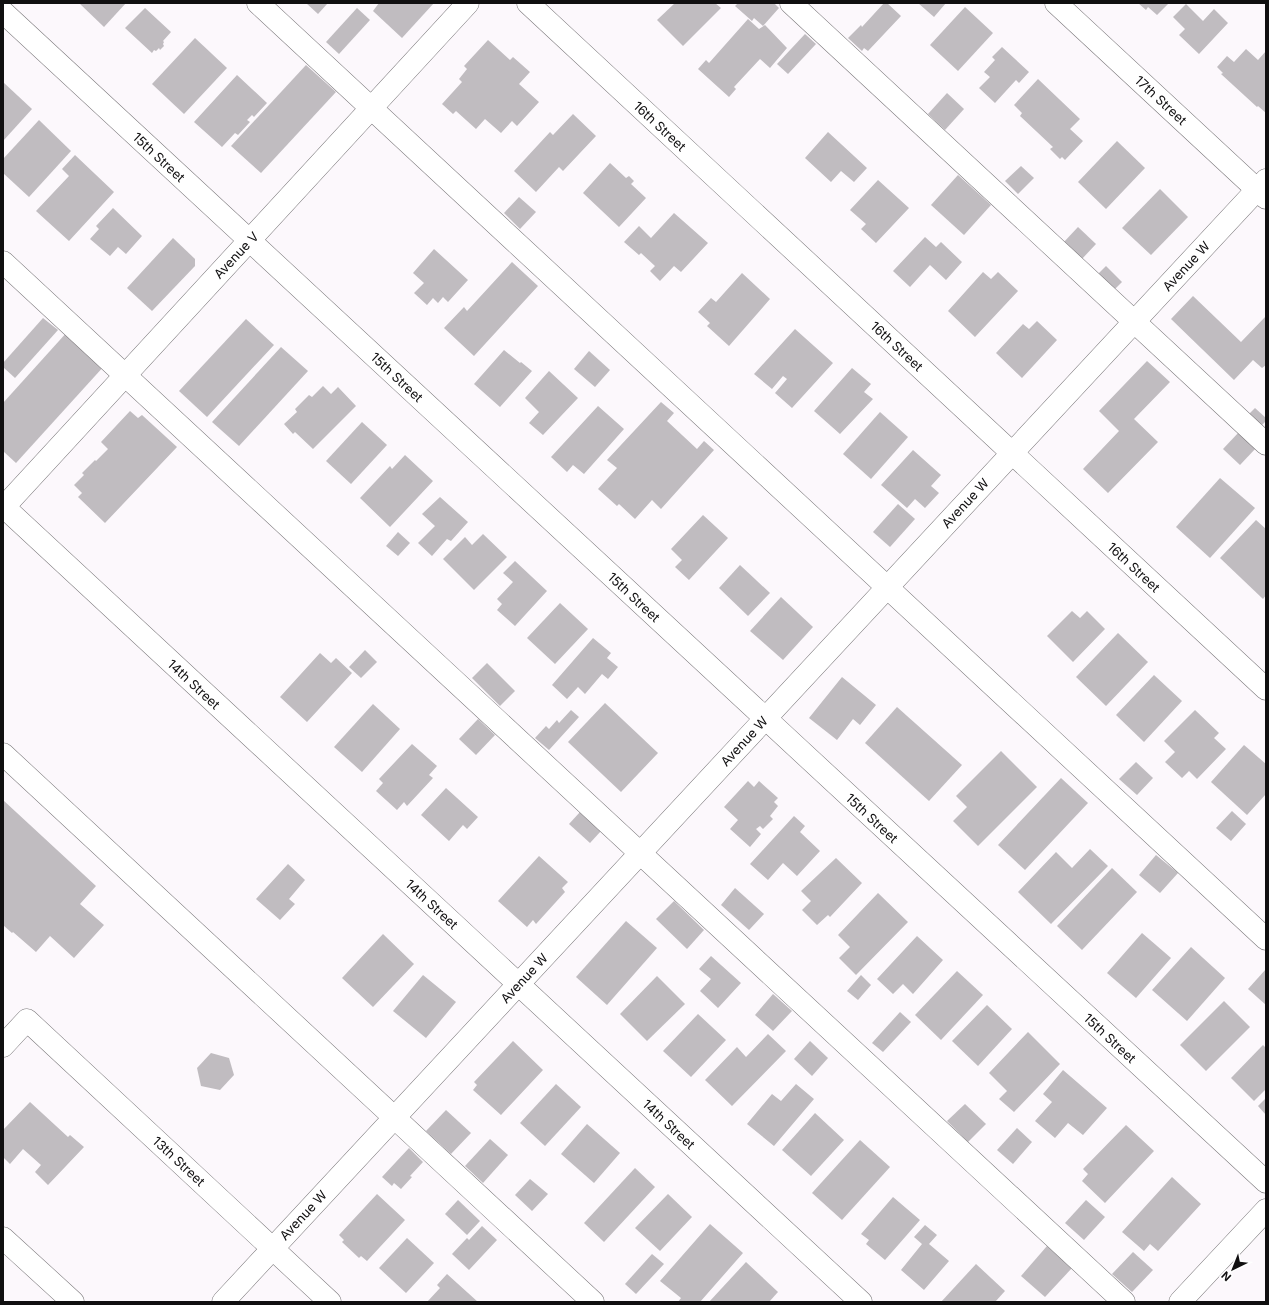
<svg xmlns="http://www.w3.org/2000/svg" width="1269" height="1305" font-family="Inter,sans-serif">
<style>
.building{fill:#c0bcc0}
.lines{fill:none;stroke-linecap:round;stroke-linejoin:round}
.minor-casing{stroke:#7a777a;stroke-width:23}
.minor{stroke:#fff;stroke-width:22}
.labels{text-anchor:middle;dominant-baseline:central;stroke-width:3.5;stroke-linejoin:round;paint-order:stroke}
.street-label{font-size:13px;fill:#100f10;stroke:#fff}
</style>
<rect width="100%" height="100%" fill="#fcf8fc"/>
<g class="building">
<polygon points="79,3 126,3 104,27"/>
<polygon points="306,3 328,3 318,14"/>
<polygon points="379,3 434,3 402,38 373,11"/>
<polygon points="675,3 715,3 721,8 683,46 657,20"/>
<polygon points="738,3 774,3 779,8 763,26 754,18 752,21 735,6"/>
<polygon points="884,3 887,3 901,16 868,51 864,48 862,51 848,38 861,25 862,27"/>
<polygon points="918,3 946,3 934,17"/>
<polygon points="1138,3 1169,3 1157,15 1148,7 1146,10"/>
<polygon points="1186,4 1203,21 1214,9 1228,23 1199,54 1179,35 1185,29 1173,17"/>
<polygon points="965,7 993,33 958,71 930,45"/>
<polygon points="145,8 171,32 163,41 164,42 163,44 164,46 160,50 159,48 156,51 154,50 152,53 125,28"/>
<polygon points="357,8 370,20 339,54 326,42"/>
<polygon points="748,19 759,29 765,25 787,48 770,68 760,59 734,87 736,89 729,97 698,69 706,60 709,63"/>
<polygon points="805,34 816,44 788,74 777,64"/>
<polygon points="195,38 227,68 184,114 152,84"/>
<polygon points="488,40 510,60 513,57 530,72 519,84 539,102 517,126 512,121 501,133 485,119 476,129 456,111 453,114 442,104 462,82 459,79 467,69 464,66"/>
<polygon points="1002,47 1029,72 1019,83 1016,80 995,103 979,88 990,77 984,72 995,60 992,57"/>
<polygon points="1246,49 1258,60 1266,51 1266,113 1258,106 1257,107 1221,74 1223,73 1217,67 1227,56 1234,62"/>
<polygon points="306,65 336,92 261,173 231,146"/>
<polygon points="237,75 267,103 254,117 252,115 247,120 250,122 238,135 235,133 222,147 194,122"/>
<polygon points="1038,79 1080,119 1070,129 1083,141 1065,160 1062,157 1060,159 1050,149 1053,147 1020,116 1022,113 1014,105"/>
<polygon points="3,82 32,109 3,141"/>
<polygon points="947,93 964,109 945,130 928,114"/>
<polygon points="573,114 596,136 563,171 559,167 536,192 514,171 550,132 553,135"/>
<polygon points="39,120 71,151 29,197 3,173 3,159"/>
<polygon points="828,132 867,168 854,182 841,171 831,182 805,158"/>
<polygon points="1117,141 1145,168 1106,209 1078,182"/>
<polygon points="75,155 114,192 69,241 36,211 69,176 62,169"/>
<polygon points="610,163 626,178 629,176 634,181 631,184 646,198 619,227 583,193"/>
<polygon points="1021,166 1034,178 1018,194 1005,181"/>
<polygon points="958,175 991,205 964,235 931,205"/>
<polygon points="878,180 909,208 876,243 861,229 866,224 850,210"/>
<polygon points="1160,189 1188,217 1151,255 1122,228"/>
<polygon points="519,197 536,212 520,229 504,213"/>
<polygon points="113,208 142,236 126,254 118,247 110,256 90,239 99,229 96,226"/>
<polygon points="674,213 708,243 681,272 674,266 660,281 650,271 655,266 641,253 639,255 624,242 639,226 651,238"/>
<polygon points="1078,227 1096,244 1081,260 1063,243"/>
<polygon points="925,237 936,247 941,242 962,262 946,280 930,265 910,287 893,271"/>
<polygon points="173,238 195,259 195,266 152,311 127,288"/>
<polygon points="434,249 468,280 448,302 443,297 438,303 433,298 427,305 414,293 424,283 413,273"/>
<polygon points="512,262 538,286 474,356 444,328 464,307 467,311"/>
<polygon points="1106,266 1122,282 1114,290 1098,274"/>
<polygon points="983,272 991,279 998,272 1018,291 975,337 948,311"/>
<polygon points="742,273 770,299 729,346 707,326 710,323 698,312 711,298 716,302"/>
<polygon points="1193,296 1241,342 1266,316 1266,365 1262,368 1253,360 1234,380 1171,319"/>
<polygon points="43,318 58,330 15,378 3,367 3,363"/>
<polygon points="246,319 274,345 207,417 179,391"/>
<polygon points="1037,321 1057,340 1022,378 996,353 1023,324 1029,329"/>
<polygon points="795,329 833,363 792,408 775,393 787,379 783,376 772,389 754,374"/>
<polygon points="68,331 105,365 16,463 3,451 3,403"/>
<polygon points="281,347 308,371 239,446 212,422"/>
<polygon points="504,350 520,363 521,362 532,371 500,407 474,384"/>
<polygon points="589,351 610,370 595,387 574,369"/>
<polygon points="1147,361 1170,382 1134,419 1158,442 1108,493 1083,469 1119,431 1099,411"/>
<polygon points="852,368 871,384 864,392 873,399 840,434 814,411"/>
<polygon points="549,371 578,398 543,435 529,423 539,412 525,398"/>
<polygon points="323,386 331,394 338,387 356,406 313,449 295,432 293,434 284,424 297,412 295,409 309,395 312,397"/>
<polygon points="661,402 674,413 667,421 697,449 704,441 714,450 661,509 652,500 635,519 619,504 617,506 598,489 617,468 607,460"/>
<polygon points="598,406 624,429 584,474 573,465 567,472 551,457"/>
<polygon points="1255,408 1266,418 1266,421 1261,426 1249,414"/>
<polygon points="130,411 138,418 142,415 177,447 105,523 78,497 82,493 74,485 84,475 82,473 95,460 96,461 108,449 101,442"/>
<polygon points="880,412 908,437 871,479 843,454"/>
<polygon points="362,422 387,445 351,484 326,461"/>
<polygon points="1239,432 1256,448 1240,465 1223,449"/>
<polygon points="913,450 941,475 931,486 939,493 925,508 915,499 907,508 881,485"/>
<polygon points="405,455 433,481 390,527 360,498 390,466 392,469"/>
<polygon points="1220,478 1255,508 1210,558 1176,527"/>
<polygon points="440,497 468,522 451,541 447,539 432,556 418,543 435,526 422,514"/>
<polygon points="898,504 915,519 890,547 873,532"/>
<polygon points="703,515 728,538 689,580 675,567 682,560 671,549"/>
<polygon points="1256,520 1266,529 1266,595 1263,599 1220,558"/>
<polygon points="398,532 410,543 398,556 386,546"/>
<polygon points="483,534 507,557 474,590 443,559 465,537 472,545"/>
<polygon points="515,561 547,591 515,626 497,610 502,604 497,599 513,582 503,573"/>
<polygon points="740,565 770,593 748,616 719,588"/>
<polygon points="781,597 813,627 783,660 750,631"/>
<polygon points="560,603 588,629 555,664 527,638"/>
<polygon points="1072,611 1080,618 1087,611 1105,629 1073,662 1047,636"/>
<polygon points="1118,633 1148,662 1106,706 1076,677"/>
<polygon points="593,638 611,653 607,658 618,667 608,679 602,674 585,694 578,687 567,699 552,685"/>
<polygon points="365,650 377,662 361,678 349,667"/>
<polygon points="320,653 331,663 336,658 352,673 307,722 280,697"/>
<polygon points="487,663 515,691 500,706 472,678"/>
<polygon points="1154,675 1182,701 1144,742 1116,715"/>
<polygon points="842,677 876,705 860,725 853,719 837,740 809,718"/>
<polygon points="605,703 658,753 621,792 568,742"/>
<polygon points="373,704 400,729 362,772 334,747"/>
<polygon points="897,707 962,765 929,801 865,743"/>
<polygon points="571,710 579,717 549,750 535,738 546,726 549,729 557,720 559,723"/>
<polygon points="1195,710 1219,733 1214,738 1226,749 1197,779 1189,771 1182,778 1165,762 1175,752 1164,741"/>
<polygon points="478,719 495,735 476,755 459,739"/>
<polygon points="412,744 437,766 429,775 433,778 407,806 404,802 397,810 376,791 383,783 379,779"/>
<polygon points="1244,745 1266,764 1266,794 1247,815 1211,782"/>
<polygon points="1001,751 1037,787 978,846 953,821 967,807 956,796"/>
<polygon points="1136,762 1153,778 1137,795 1119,779"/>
<polygon points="1061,778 1088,803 1025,870 998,845"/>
<polygon points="748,781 754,787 759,781 778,798 774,802 778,806 770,816 773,819 763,829 760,826 756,829 761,834 750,847 730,829 738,820 724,807"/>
<polygon points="446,788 478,817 467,829 463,825 449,841 421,815"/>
<polygon points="3,800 96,886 80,904 104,925 74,958 50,936 36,952 13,932 12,933 3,925"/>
<polygon points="1232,811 1246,824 1231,841 1216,828"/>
<polygon points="580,812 601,831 590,843 569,824"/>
<polygon points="794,816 805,826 800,832 820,851 797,876 783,863 768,880 750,864"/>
<polygon points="1090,849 1108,866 1051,924 1018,892 1056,852 1072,868"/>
<polygon points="1156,855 1178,873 1160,893 1139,875"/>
<polygon points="539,856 568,882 562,888 565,892 536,924 533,920 527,927 498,901"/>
<polygon points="836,858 862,883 830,917 828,915 817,925 802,910 811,901 801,891"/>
<polygon points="288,864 305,880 289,899 295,904 280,920 256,899"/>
<polygon points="1112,868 1137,892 1082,950 1057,926"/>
<polygon points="735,888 764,914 749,930 721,905"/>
<polygon points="878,893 908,922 856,975 839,958 850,947 838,935"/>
<polygon points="674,901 704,930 687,949 656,919"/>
<polygon points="626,921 657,948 607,1005 576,977"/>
<polygon points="1142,933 1171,958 1136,998 1107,973"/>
<polygon points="383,934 414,964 373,1007 342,978"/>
<polygon points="917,936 943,960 913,994 903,984 893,994 877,979"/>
<polygon points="1191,947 1225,978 1187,1021 1152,990"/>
<polygon points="711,956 741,983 718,1008 700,991 711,979 699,969"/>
<polygon points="1266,969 1266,1005 1248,989"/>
<polygon points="957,971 983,995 941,1040 915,1015"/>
<polygon points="423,975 456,1002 426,1038 393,1011"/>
<polygon points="861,975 871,985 858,1000 847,991"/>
<polygon points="657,976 685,1004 647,1041 620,1014"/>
<polygon points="773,994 792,1011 773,1031 755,1015"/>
<polygon points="1224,1001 1250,1027 1206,1071 1180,1045"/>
<polygon points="987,1005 1012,1029 978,1066 952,1041"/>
<polygon points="900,1012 911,1022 883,1052 872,1043"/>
<polygon points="698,1014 726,1040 691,1077 663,1051"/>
<polygon points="1028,1032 1060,1064 1014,1112 999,1099 1007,1091 989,1073"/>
<polygon points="768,1034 786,1051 732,1106 705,1080 737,1047 746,1057"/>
<polygon points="513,1041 543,1070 501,1115 473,1090 477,1085 474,1082"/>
<polygon points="810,1041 828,1058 812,1076 794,1059"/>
<polygon points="1263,1045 1266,1048 1266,1089 1254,1101 1231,1078"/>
<polygon points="211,1053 229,1058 234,1075 220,1090 201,1086 197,1068"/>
<polygon points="1063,1070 1107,1108 1083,1135 1068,1123 1055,1138 1035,1121 1052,1102 1043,1094"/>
<polygon points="556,1084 581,1107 545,1146 520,1123"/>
<polygon points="796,1084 814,1099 774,1146 747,1124 772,1094 781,1101"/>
<polygon points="1266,1098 1266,1115 1258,1106"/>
<polygon points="30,1102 68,1137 70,1135 84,1147 48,1185 35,1172 41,1165 23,1149 10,1164 3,1157 3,1130"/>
<polygon points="965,1104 986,1124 968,1142 947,1121"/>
<polygon points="446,1110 471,1133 451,1154 426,1131"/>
<polygon points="815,1113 844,1140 811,1176 782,1150"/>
<polygon points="587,1124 620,1153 594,1183 561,1154"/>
<polygon points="1126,1125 1154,1151 1105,1203 1082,1181 1088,1174 1083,1169"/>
<polygon points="1017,1128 1032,1142 1013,1164 997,1150"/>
<polygon points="490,1139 508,1155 483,1183 465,1166"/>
<polygon points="860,1140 890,1167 842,1220 812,1193"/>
<polygon points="409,1148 423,1162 410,1176 412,1177 401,1189 394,1183 392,1186 382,1177"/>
<polygon points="635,1168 655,1187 604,1242 584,1223"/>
<polygon points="1172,1177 1201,1204 1158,1251 1150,1244 1144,1251 1122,1232"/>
<polygon points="530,1179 548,1194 532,1211 515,1195"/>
<polygon points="377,1194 405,1220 367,1261 361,1256 359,1258 342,1242 344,1240 339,1235"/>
<polygon points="668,1194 692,1217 660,1251 635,1228"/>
<polygon points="893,1197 920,1220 885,1260 866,1244 869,1240 861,1234"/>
<polygon points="458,1200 480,1221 467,1235 445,1214"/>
<polygon points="1086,1200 1105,1217 1084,1240 1065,1223"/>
<polygon points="710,1224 743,1253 700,1302 678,1302 681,1298 660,1281"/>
<polygon points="925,1225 937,1235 929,1244 949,1261 924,1290 901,1270 922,1244 914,1237"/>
<polygon points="482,1226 497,1240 469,1270 452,1254 467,1238 469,1240"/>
<polygon points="407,1238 434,1263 406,1293 379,1268"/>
<polygon points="1047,1246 1072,1268 1045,1297 1021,1276"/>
<polygon points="1133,1252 1153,1270 1132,1292 1112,1274"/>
<polygon points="652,1254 664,1264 636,1294 625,1284"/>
<polygon points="746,1262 778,1292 769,1302 709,1302"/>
<polygon points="976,1264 1005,1291 995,1302 941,1302"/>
<polygon points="447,1274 478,1302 427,1302 440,1288 437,1285"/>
</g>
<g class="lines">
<g class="minor-casing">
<g id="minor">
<polyline points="258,3 1266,939"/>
<polyline points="528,3 1266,689"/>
<polyline points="791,3 1266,444"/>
<polyline points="1056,3 1266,198"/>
<polyline points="3,12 1266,1182"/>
<polyline points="3,262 1124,1302"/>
<polyline points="3,506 861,1302"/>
<polyline points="3,508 468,3"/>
<polyline points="3,754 593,1302"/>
<polyline points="3,1046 27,1020 330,1302"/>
<polyline points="3,1238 73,1302"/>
<polyline points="223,1302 1266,180"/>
<polyline points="1180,1302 1266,1210"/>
</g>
</g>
<use href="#minor" class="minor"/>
</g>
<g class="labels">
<g class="street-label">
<text transform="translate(1161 100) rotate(43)">17th Street</text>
<text transform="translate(660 126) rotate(43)">16th Street</text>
<text transform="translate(159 157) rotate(43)">15th Street</text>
<text transform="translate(236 255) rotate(-47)">Avenue V</text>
<text transform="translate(1186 266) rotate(-47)">Avenue W</text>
<text transform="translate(897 346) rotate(43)">16th Street</text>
<text transform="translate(397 377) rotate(43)">15th Street</text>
<text transform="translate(965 503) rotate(-47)">Avenue W</text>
<text transform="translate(1134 567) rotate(43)">16th Street</text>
<text transform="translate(634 597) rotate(43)">15th Street</text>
<text transform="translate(194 684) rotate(43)">14th Street</text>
<text transform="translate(744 741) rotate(-47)">Avenue W</text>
<text transform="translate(872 818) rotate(43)">15th Street</text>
<text transform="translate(432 904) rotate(43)">14th Street</text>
<text transform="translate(524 978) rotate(-47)">Avenue W</text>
<text transform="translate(1110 1038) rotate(43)">15th Street</text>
<text transform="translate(669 1124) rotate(43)">14th Street</text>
<text transform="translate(179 1161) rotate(43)">13th Street</text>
<text transform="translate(303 1215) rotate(-47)">Avenue W</text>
</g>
</g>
<rect width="1269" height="1305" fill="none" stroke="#100f10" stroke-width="8"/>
<g transform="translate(1233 1269) rotate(223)" stroke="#ffffff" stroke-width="3" paint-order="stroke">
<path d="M0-3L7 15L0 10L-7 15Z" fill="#100f10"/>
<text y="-6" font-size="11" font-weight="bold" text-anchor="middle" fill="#100f10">N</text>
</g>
</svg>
